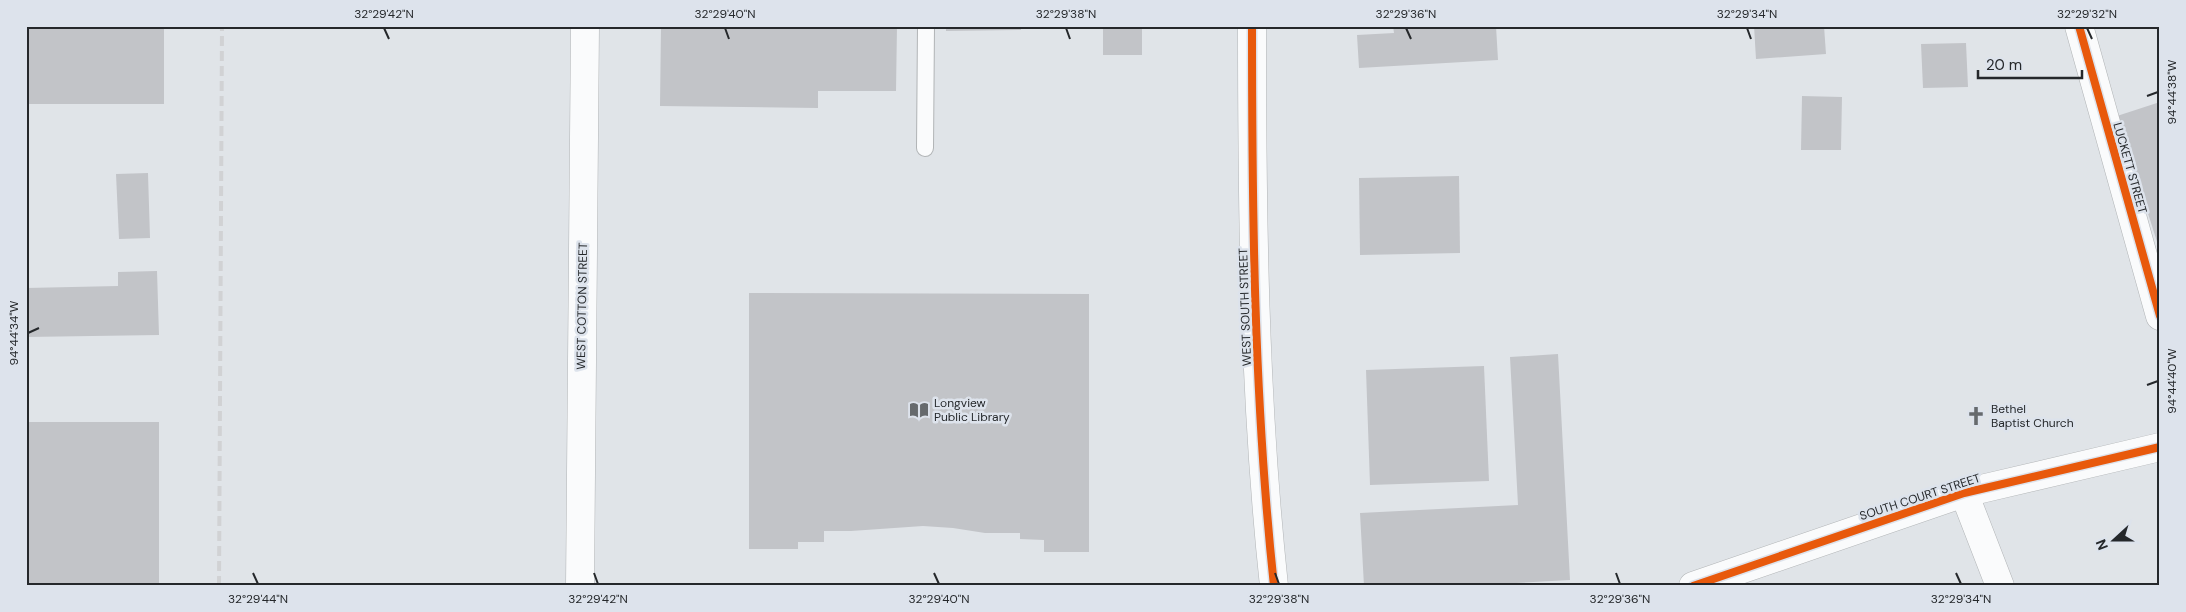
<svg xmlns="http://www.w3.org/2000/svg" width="2186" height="612" font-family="'DM Sans',sans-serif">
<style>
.building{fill:#c2c4c8}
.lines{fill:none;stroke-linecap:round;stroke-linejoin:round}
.lane-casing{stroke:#b1b4b6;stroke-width:18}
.street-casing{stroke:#b1b4b6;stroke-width:29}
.secondary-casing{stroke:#b1b4b6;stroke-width:29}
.lane{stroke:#fafbfc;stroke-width:16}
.street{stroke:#fafbfc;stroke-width:28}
.secondary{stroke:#fafbfc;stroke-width:28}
.rail{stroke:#d1d2d4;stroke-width:4;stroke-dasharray:10 5;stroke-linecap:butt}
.cycleway-casing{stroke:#dde3ec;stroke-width:11}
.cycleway{stroke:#e8590c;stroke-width:8}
.ticks{fill:none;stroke:#25282b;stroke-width:2}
.labels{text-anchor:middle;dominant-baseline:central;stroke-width:5;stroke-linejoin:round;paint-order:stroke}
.street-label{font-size:12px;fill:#25282b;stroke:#dde3ec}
.poi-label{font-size:12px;fill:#25282b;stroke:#dde3ec;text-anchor:start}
.neatline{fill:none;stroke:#25282b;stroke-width:2}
.ticks-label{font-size:12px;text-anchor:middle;fill:#25282b}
</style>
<rect width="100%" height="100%" fill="#e0e4e8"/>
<g class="building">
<rect x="26" y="26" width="138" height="78"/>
<polygon points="661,26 897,26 896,91 818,91 818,108 660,106"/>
<polygon points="946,26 1021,26 1021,30 946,31"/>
<rect x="1103" y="26" width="39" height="29"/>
<polygon points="1393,26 1496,26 1498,60 1359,68 1357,35 1394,33"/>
<polygon points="1754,26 1824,26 1826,54 1756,59"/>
<polygon points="1966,43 1968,87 1923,88 1921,44"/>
<polygon points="1802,96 1842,97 1841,150 1801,150"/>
<polygon points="2160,102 2160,248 2159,248 2117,116"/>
<polygon points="148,173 150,238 119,239 116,174"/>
<polygon points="1459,176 1460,253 1360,255 1359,178"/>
<polygon points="157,271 159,335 26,337 26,288 118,286 118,272"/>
<polygon points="749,293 1089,294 1089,552 1044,552 1044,540 1020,539 1020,533 985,533 953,528 923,526 851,531 824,531 824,542 798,542 798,549 749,549"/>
<polygon points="1558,354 1570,580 1459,586 1364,586 1360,513 1518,505 1510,357"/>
<polygon points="1484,366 1489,481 1370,485 1366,370"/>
<polygon points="26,422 159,422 159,584 26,583"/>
</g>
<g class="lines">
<g class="lane-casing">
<polyline id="lane" points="925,148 926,26"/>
</g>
<g class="street-casing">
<g id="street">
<polyline points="2079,26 2160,316"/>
<polyline points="1964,493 2000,586"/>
<polyline points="1693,586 1964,493 2160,447"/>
</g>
</g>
<g class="secondary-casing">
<g id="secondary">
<path d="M1252 26C1252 213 1254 400 1274 586"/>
<polyline points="580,586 585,26"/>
</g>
</g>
<use href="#lane" class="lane"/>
<use href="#street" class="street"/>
<use href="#secondary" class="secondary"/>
<polyline class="rail" points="219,586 222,26"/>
<g class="cycleway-casing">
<g id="cycleway">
<path d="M1252 26C1252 213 1254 400 1274 586"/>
<polyline points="2079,26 2160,316"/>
<polyline points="1693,586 1964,493 2160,447"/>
</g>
</g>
<use href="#cycleway" class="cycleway"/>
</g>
<path class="ticks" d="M384 28 389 39M725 28 729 39M1066 28 1070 39M1406 28 1411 39M1747 28 1751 39M2087 28 2092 39M2147 96 2158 92M28 333 39 328M2147 385 2158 381M253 573 258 584M594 573 598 584M934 573 939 584M1275 573 1279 584M1616 573 1620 584M1956 573 1961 584"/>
<defs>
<g id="library-bare" transform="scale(1.5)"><path d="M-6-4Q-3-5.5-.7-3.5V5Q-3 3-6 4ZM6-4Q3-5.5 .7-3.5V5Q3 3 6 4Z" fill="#666a6d" stroke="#dde3ec" stroke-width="2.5" paint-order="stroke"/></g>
<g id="church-bare" transform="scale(1.5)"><path d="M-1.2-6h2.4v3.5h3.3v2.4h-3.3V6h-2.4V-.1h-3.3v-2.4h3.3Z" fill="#666a6d" stroke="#dde3ec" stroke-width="2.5" paint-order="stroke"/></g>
</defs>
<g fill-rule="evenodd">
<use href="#library-bare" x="919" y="410"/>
<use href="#church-bare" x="1976" y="416"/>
</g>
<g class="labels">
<g class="street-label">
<text transform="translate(2130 168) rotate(74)">LUCKETT STREET</text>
<text transform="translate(582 306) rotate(-89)">WEST COTTON STREET</text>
<text transform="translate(1245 307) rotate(-92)">WEST SOUTH STREET</text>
<text transform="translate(1920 497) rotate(-18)">SOUTH COURT STREET</text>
</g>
<g class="poi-label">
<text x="934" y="403">Longview<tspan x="934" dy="14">Public Library</tspan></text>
<text x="1991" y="409">Bethel<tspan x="1991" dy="14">Baptist Church</tspan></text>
</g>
</g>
<rect width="2186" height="612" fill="none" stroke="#dde3ec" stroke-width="55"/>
<g transform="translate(2114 540) rotate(249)" stroke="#dde3ec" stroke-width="4" paint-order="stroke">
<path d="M0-4L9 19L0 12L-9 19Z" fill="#25282b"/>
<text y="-8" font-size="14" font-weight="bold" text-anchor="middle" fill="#25282b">N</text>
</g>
<path d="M1978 70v8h104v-8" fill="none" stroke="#25282b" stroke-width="2.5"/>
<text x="1986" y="70" font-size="15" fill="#25282b" stroke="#dde3ec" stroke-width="4" paint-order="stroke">20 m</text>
<rect x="28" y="28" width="2130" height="556" class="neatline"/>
<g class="ticks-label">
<text x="384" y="18">32°29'42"N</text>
<text x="725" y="18">32°29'40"N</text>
<text x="1066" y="18">32°29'38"N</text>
<text x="1406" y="18">32°29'36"N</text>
<text x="1747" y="18">32°29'34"N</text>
<text x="2087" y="18">32°29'32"N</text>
<text transform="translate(2172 92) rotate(-90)" y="4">94°44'38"W</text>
<text transform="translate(14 333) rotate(-90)" y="4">94°44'34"W</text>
<text transform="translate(2172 381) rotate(-90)" y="4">94°44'40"W</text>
<text x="258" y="603">32°29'44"N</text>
<text x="598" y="603">32°29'42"N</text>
<text x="939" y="603">32°29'40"N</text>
<text x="1279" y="603">32°29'38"N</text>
<text x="1620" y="603">32°29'36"N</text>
<text x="1961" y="603">32°29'34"N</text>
</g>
</svg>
